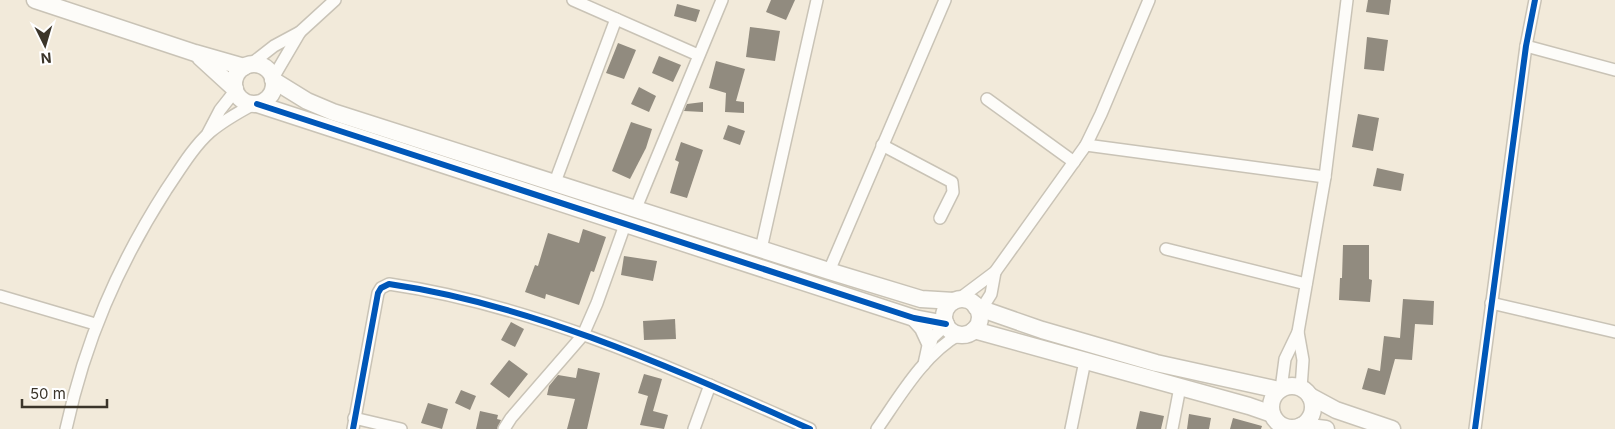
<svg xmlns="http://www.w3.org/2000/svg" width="1615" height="429" font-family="Inter,sans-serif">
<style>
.building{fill:#918b7f}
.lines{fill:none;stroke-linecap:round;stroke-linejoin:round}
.street-casing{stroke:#c9c3b6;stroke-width:14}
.secondary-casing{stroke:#c9c3b6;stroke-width:19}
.street{stroke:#fdfcf9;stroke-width:11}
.secondary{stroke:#fdfcf9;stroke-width:16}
.cycleway-casing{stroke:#fff;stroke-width:9}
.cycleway{stroke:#0057b8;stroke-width:6}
</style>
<rect width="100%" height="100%" fill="#f2eada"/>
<g class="building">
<polygon points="771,0 795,0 786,20 766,12"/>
<polygon points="1368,0 1391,0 1389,15 1366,12"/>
<polygon points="677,4 700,10 696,22 674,16"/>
<polygon points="750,27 780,31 775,61 746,57"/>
<polygon points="1367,37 1388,40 1384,71 1364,69"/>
<polygon points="618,43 636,50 624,79 606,73"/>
<polygon points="659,56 681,65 673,82 652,73"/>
<polygon points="716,61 745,69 736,101 744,102 744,113 725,112 726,93 709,88"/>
<polygon points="639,87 656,96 649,112 631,104"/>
<polygon points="703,102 703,112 684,111 687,104"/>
<polygon points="1358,114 1379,118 1373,151 1352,147"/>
<polygon points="631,122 652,129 646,148 630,179 612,171"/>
<polygon points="728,125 745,131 740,145 723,139"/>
<polygon points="681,142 703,150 687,198 670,193 679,162 675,160"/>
<polygon points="1377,168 1404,174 1401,191 1373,186"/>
<polygon points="583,229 606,237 594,272 591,271 579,305 546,294 545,299 525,292 535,265 538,266 548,233 579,243"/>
<polygon points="1343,245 1369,245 1369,279 1372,280 1370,302 1339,300 1340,278 1342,278"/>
<polygon points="624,256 657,261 653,281 621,275"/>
<polygon points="1403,299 1434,301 1433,325 1415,324 1412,360 1395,359 1385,395 1362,389 1368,368 1380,371 1384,336 1400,338"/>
<polygon points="675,319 676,339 644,340 643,321"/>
<polygon points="511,322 524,329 515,347 501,340"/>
<polygon points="509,360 528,374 509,398 490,384"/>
<polygon points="578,368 600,373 587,429 567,429 575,399 547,395 549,386 558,375 576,378"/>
<polygon points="644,374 662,379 653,411 668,415 664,429 640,425 648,396 638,393"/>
<polygon points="461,390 476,396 470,410 455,403"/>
<polygon points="428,403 448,409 442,429 421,423"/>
<polygon points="480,411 498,415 497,419 501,420 497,429 476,429"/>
<polygon points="1140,411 1164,416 1161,429 1136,429"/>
<polygon points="1189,414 1211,418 1209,429 1187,429"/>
<polygon points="1233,418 1262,426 1261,429 1230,429"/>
</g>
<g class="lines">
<g class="street-casing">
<g id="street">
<polyline points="573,0 698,55"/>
<polyline points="1526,46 1615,70"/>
<polyline points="251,64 274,46 300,32 335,0"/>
<polyline points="273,78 300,32"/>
<polyline points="987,99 1074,162"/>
<polyline points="208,133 220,110 235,91"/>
<polyline points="882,145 952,182 953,192 940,218"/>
<polyline points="1086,145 1325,177"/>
<polyline points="555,182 616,19"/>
<polyline points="636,208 722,0"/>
<polyline points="761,249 817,0"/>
<polyline points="1166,249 1306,284"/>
<polyline points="829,271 945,0"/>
<polyline points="0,296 95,324"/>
<polyline points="959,299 995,272 1086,145 1101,114 1149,0"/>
<polyline points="1491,303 1615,332"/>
<polyline points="979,313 991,294 995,272"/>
<polyline points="1298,332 1303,360 1301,388"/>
<polyline points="924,364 929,341 946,325"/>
<polyline points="1281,389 1285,359 1298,332 1325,177 1347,0"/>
<polyline points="354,418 401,429"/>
<path d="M66 429C85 341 118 265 166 190 179 171 193 147 210 132 223 121 239 112 254 104"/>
<path d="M353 429 378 293 381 288 389 284C535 305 676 370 810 429"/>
<polyline points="504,429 511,418 583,335 597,303 626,222"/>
<polyline points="694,429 710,385"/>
<path d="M877 429C900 396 924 354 960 334"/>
<polyline points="1071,429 1085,361"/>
<polyline points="1172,429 1180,387"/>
<polyline points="1279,429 1280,424"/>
<polyline points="1475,429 1526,46 1535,0"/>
</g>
</g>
<g class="secondary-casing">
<g id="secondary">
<polyline points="35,0 195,53 244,67"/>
<polyline points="200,57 235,89"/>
<circle cx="254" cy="84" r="20"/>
<polyline points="273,80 307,101 333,112 829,271 921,299 954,301"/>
<polyline points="257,104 914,318 946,324"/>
<circle cx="962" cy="317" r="18"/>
<polyline points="976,307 1042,330 1156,363 1279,390"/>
<polyline points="914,318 923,328 929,341"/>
<polyline points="974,330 1249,406 1272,414"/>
<circle cx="1292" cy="407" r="21"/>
<polyline points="1310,396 1336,410 1392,429"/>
<polyline points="1301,426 1326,429"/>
</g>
</g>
<use href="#street" class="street"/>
<use href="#secondary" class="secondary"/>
<g class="cycleway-casing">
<g id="cycleway">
<polyline points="257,104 914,318 946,324"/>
<path d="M353 429 378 293 381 288 389 284C535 305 676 370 810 429"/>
<polyline points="1475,429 1526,46 1535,0"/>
</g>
</g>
<use href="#cycleway" class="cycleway"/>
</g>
<g transform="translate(45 45) rotate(175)" stroke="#ffffff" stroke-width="4" paint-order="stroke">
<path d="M0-4L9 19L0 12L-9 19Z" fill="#3b352a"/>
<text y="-8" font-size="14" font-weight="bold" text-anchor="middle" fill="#3b352a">N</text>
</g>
<path d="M22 399v8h85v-8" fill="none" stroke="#3b352a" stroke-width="2.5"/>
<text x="30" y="399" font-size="15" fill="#3b352a" stroke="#ffffff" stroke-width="4" paint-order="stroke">50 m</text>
</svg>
